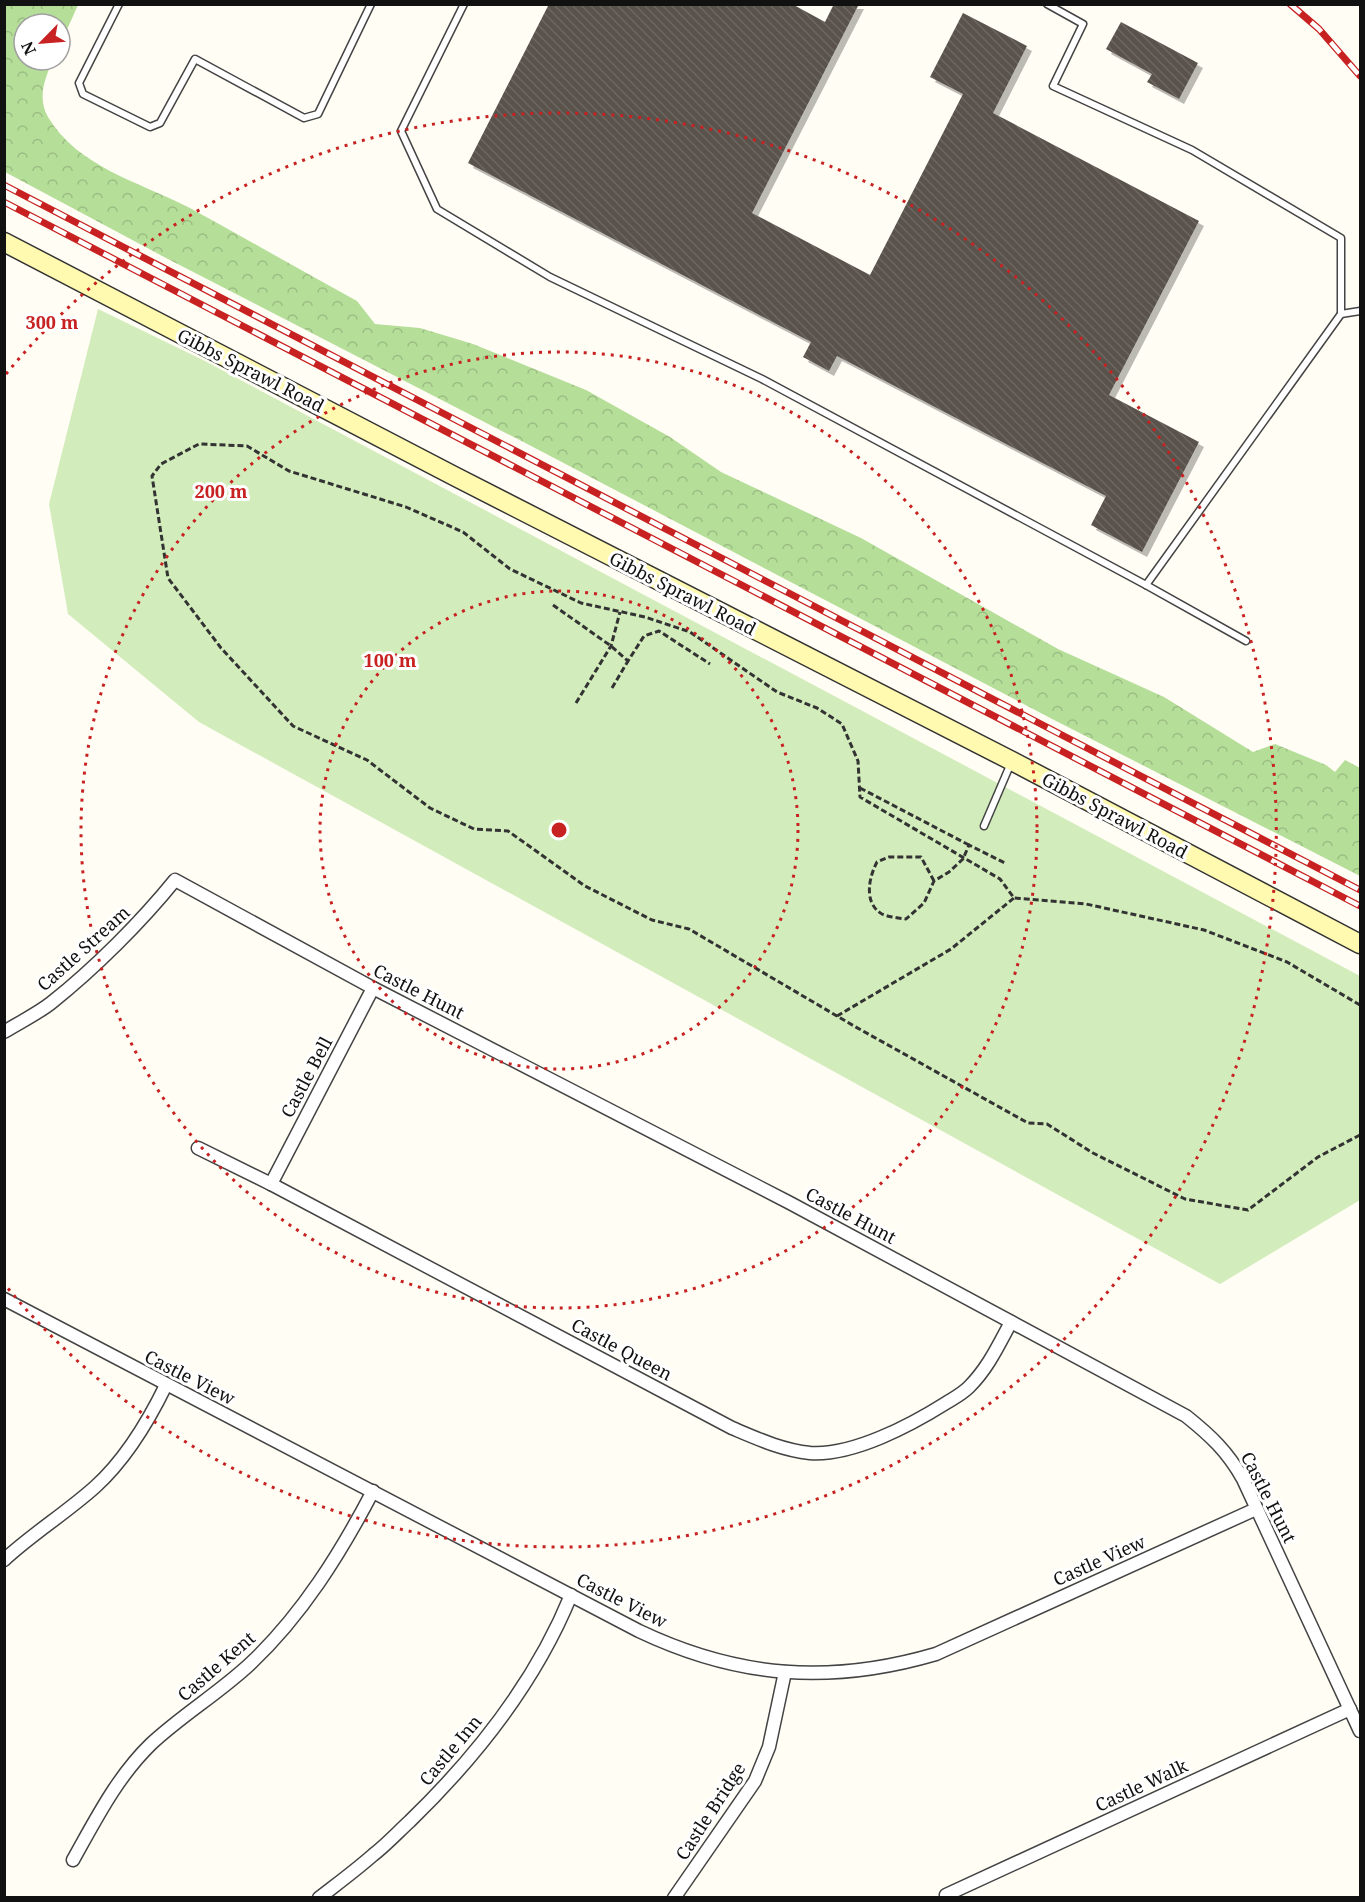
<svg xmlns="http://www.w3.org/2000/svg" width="1365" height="1902" font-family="'Noto Serif',serif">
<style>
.forest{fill:url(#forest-crowns)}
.park{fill:#d2ecbb}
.building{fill:url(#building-back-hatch);filter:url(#shadow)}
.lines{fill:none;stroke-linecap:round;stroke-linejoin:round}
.service-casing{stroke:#444;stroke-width:9}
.minor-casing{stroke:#444;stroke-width:15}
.secondary-casing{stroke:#333;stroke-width:21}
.path{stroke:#333;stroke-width:3;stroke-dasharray:6 3;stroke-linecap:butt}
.service{stroke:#fff;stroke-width:6}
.minor{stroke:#fff;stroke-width:12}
.secondary{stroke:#fffaaf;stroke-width:18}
.rail-casing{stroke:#c82121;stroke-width:7}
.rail{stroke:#fff;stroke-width:4.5;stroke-dasharray:14;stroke-linecap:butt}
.ring{fill:none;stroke:#c82121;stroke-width:3;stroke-dasharray:3 6}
.labels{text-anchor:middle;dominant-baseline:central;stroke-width:6;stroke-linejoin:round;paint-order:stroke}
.street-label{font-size:18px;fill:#111;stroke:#fff}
.centre{fill:#c82121;stroke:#fff;stroke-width:3}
.ring-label{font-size:18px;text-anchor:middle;font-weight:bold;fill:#c82121;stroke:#fff;stroke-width:6;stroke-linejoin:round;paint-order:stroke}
</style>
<defs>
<pattern id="forest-crowns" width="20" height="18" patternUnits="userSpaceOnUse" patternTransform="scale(1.5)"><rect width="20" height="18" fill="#b5de99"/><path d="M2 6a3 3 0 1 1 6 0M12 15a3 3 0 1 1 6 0" fill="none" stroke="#9bbd83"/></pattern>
<pattern id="building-back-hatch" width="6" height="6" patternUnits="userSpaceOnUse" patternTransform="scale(1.5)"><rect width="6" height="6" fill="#5a524c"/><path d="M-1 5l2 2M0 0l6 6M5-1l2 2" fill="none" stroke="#6d6662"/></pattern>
<filter id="shadow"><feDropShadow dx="5" dy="5" stdDeviation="0" flood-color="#0004"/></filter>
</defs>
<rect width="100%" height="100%" fill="#fffdf4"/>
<path class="forest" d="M4 5H78L60 45V24H24V60H53C45 78 37 98 48 117 78 167 139 182 188 207 245 238 300 270 357 301L375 324 420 328 473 344 586 390 670 437 721 472 861 538 1058 649 1164 697 1253 752 1275 744 1326 765 1335 772 1345 760 1360 768V876L1056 721 535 448 166 258 5 172Z"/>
<polygon class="park" points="98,309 203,360 1360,976 1360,1200 1220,1284 199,722 68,614 49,504"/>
<g class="building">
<polygon points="549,4 792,4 825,22 834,4 859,4 752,213 870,275 963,94 930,77 963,13 1027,46 993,113 1199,221 1109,395 1199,442 1142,552 1091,525 1106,496 837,356 829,371 803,357 811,342 468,163"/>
<polygon points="1121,22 1198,63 1179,99 1147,82 1152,74 1106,49"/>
</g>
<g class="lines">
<g class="service-casing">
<g id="service">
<polyline points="119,4 79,83 83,94 150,127 160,123 195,59 304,118 318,114 371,4"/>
<polyline points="464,4 401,131 437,209 550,277 762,379 1146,585 1246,641"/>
<polyline points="1047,4 1083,24 1053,86 1192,150 1341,238 1341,314 1146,585"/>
<polyline points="1341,314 1360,311"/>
<polyline points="984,826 1011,763"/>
</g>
</g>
<g class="minor-casing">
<g id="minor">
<path d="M4 1032C20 1022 37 1014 51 1003 94 969 141 922 175 880L373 988 790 1203 1186 1416C1211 1436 1227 1451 1243 1479L1360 1731"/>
<path d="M198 1148 271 1184 732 1428C758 1439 782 1450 810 1453 853 1456 911 1425 946 1403 954 1398 962 1394 969 1387 988 1368 998 1346 1011 1322"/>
<polyline points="271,1184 373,988"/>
<path d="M4 1299 639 1631C738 1678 830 1685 936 1654L1256 1509"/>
<path d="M4 1560C32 1534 66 1513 95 1487 126 1459 148 1422 166 1385"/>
<path d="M73 1860C96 1819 117 1777 151 1744 182 1715 219 1693 250 1664 302 1615 340 1554 373 1491"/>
<path d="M319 1898C337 1884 356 1870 373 1855 386 1845 398 1832 410 1821 476 1757 536 1681 571 1595"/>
<polyline points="674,1898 755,1781 769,1747 785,1672"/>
<polyline points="947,1898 946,1895 1350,1709"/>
</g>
</g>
<g class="secondary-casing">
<polyline id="secondary" points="4,242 456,477 1012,761 1360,944"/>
</g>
<g class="path">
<polyline points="553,605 611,646 628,661 644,636 659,631 710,664"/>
<polyline points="612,688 628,661"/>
<polyline points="576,703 611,646 620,612"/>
<polyline points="860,788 969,845"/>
<path d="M934 881 921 857H889L877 862C869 877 863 903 882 914 888 917 899 918 906 919L924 903 934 881 949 872 963 859 969 845 1005 863"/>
<polyline points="1360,1005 1287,962 1204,930 1086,904 1014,898 1000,879 860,797 858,761 842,724 817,708 777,692 690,632 645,617 581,603 510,569 463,532 406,507 289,471 247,446 199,444 161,464 152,476 168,578 221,648 293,726 367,760 430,808 474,829 508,831 585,886 652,920 689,929 854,1026 1028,1123 1047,1124 1093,1153 1185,1199 1248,1210 1318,1157 1360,1135"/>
<polyline points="837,1016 951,949 1014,898"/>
</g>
<use href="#service" class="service"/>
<use href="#minor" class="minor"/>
<use href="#secondary" class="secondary"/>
<g class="rail-casing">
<g id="rail">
<polyline points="1290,4 1319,29 1360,76"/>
<polyline points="4,185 1360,890"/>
<polyline points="4,202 1360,906"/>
</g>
</g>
<use href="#rail" class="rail"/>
</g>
<g class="ring">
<circle cx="559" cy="830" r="239"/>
<circle cx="559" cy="830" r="478"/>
<path d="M6 374A717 717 0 1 1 6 1286"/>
</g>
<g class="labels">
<g class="street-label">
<text transform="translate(251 370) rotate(27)">Gibbs Sprawl Road</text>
<text transform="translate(683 593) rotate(27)">Gibbs Sprawl Road</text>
<text transform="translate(1115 815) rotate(28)">Gibbs Sprawl Road</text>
<text transform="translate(83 948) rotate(-42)">Castle Stream</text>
<text transform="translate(419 991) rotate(27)">Castle Hunt</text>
<text transform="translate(306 1077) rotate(-62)">Castle Bell</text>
<text transform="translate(851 1215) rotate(28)">Castle Hunt</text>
<text transform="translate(622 1349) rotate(28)">Castle Queen</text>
<text transform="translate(190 1377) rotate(27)">Castle View</text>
<text transform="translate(1269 1497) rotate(63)">Castle Hunt</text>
<text transform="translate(1099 1560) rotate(-24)">Castle View</text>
<text transform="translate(622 1600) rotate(27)">Castle View</text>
<text transform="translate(216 1666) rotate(-41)">Castle Kent</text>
<text transform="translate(450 1750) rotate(-50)">Castle Inn</text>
<text transform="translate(1141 1785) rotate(-25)">Castle Walk</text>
<text transform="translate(710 1811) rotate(-57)">Castle Bridge</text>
</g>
</g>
<circle cx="559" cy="830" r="9" class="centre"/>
<g class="ring-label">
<text x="52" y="329">300 m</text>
<text x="221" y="498">200 m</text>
<text x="390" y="667">100 m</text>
</g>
<rect width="1365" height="1902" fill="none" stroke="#111111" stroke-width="12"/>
<g transform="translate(42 42) rotate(245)"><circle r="28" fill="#ffffff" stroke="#a0a0a0" stroke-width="1.5"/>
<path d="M0-4.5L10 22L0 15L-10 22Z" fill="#c82121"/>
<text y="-9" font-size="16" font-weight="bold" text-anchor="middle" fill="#111111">N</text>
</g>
</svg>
